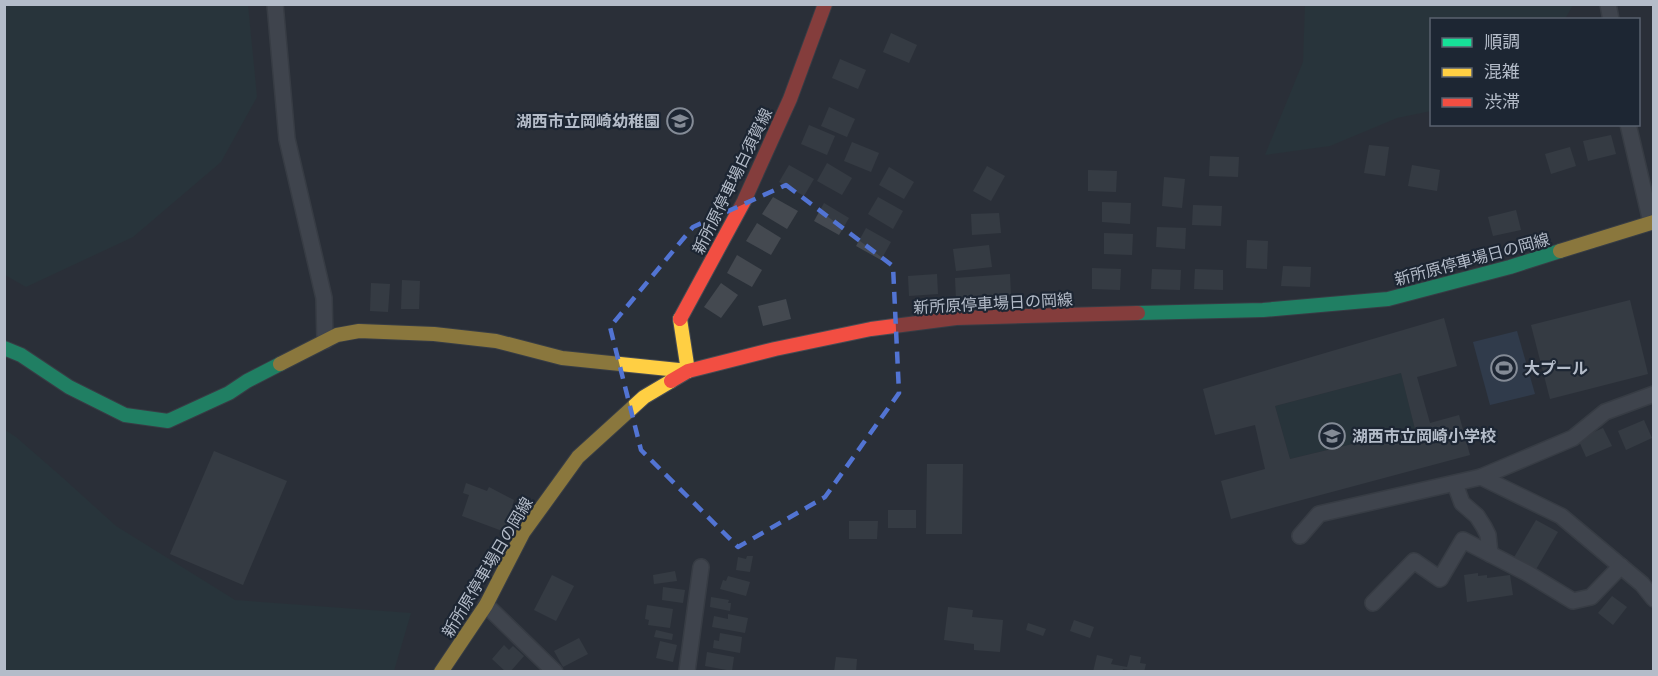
<svg xmlns="http://www.w3.org/2000/svg" width="1658" height="676" font-family="'Open Sans','Noto Sans JP',sans-serif">
<style>
.green{fill:#273a3e}
.water{fill:#384963}
.building{fill:#444950;fill-rule:evenodd}
.lines{fill:none;stroke-linecap:round;stroke-linejoin:round}
.street-casing{stroke:#484c53;stroke-width:18}
.fast-casing{stroke:#484c53;stroke-width:16}
.slow-casing{stroke:#484c53;stroke-width:16}
.jam-casing{stroke:#484c53;stroke-width:16}
.street{stroke:#5a5e66;stroke-width:15}
.fast{stroke:#16e098;stroke-width:14}
.slow{stroke:#ffcf43;stroke-width:14}
.jam{stroke:#f24e42;stroke-width:14}
.marked{fill:none;stroke:#5274d3;stroke-width:4.5;stroke-dasharray:12 8;stroke-linejoin:round}
.labels{text-anchor:middle;dominant-baseline:central;stroke-width:4.5;stroke-linejoin:round;paint-order:stroke}
.poi-label{font-size:16px;font-weight:bold;fill:#b4bcc9;stroke:#1d2633;text-anchor:start}
.street-label{font-size:16px;fill:#b4bcc9;stroke:#1d2633}
</style>
<rect width="100%" height="100%" fill="#2a3038"/>
<g class="green">
<polygon points="5,4 248,5 257,97 221,162 133,237 26,287 5,275"/>
<polygon points="1305,5 1573,5 1565,19 1432,20 1431,111 1397,118 1330,146 1265,155 1303,62"/>
<polygon points="1401,373 1415,429 1290,459 1275,406"/>
<polygon points="5,430 16,437 63,478 116,526 235,600 411,613 394,671 5,671"/>
</g>
<polygon class="water" points="1517,331 1535,394 1490,405 1473,342"/>
<g class="building">
<polygon points="891,33 917,45 909,63 883,52"/>
<polygon points="840,59 866,70 858,89 832,78"/>
<polygon points="829,107 855,119 847,137 821,126"/>
<polygon points="809,125 835,136 827,155 801,144"/>
<polygon points="1611,135 1616,154 1588,161 1583,141"/>
<polygon points="852,142 879,153 871,172 844,161"/>
<polygon points="1369,145 1389,147 1385,176 1364,173"/>
<polygon points="1570,147 1576,166 1551,174 1545,154"/>
<polygon points="1210,156 1239,157 1238,177 1209,176"/>
<polygon points="827,163 852,178 842,195 817,181"/>
<polygon points="789,165 814,179 804,196 779,182"/>
<polygon points="1412,165 1440,170 1437,191 1408,186"/>
<polygon points="987,166 1005,176 991,201 973,191"/>
<polygon points="889,167 914,182 904,199 879,185"/>
<polygon points="1088,170 1117,171 1116,192 1088,191"/>
<polygon points="1164,177 1185,179 1182,208 1162,206"/>
<polygon points="773,197 798,211 787,229 762,214"/>
<polygon points="878,197 903,211 893,229 868,214"/>
<polygon points="1102,202 1131,203 1130,224 1102,222"/>
<polygon points="824,203 849,218 839,235 814,221"/>
<polygon points="1193,205 1222,206 1221,226 1192,225"/>
<polygon points="1516,210 1521,230 1493,236 1488,217"/>
<polygon points="999,213 1001,233 972,235 971,214"/>
<polygon points="757,223 781,238 771,255 746,241"/>
<polygon points="1157,227 1186,228 1185,249 1156,247"/>
<polygon points="866,228 891,242 881,260 856,246"/>
<polygon points="1104,233 1133,234 1132,255 1104,254"/>
<polygon points="1247,240 1268,241 1267,269 1246,268"/>
<polygon points="989,245 992,267 956,271 953,249"/>
<polygon points="737,255 762,270 752,287 727,273"/>
<polygon points="1283,266 1311,267 1310,287 1281,286"/>
<polygon points="1092,268 1121,269 1120,290 1092,289"/>
<polygon points="1152,269 1181,270 1180,290 1151,289"/>
<polygon points="1195,269 1223,270 1223,290 1194,289"/>
<polygon points="937,274 938,294 909,296 908,276"/>
<polygon points="1010,274 1011,296 956,299 955,278"/>
<polygon points="402,280 420,281 419,309 401,309"/>
<polygon points="371,283 390,284 388,312 370,311"/>
<polygon points="721,283 738,295 721,318 704,307"/>
<polygon points="786,299 791,319 763,326 758,306"/>
<polygon points="1630,300 1648,374 1550,399 1531,325"/>
<path d="M1444 318 1457 366 1417 377 1430 423 1459 415 1470 455 1231 519 1221 481 1265 469 1255 425 1215 435 1203 389ZM1401 373 1415 429 1290 459 1275 406Z"/>
<polygon points="1644,420 1652,438 1626,450 1618,431"/>
<polygon points="1603,428 1612,446 1586,457 1578,439"/>
<polygon points="214,451 287,481 243,585 170,554"/>
<polygon points="927,464 963,464 962,534 926,534"/>
<polygon points="466,483 487,491 489,487 514,500 505,532 462,516 469,495 463,493"/>
<rect x="888" y="510" width="28" height="18"/>
<polygon points="1536,520 1558,532 1535,571 1513,559"/>
<polygon points="849,521 878,521 877,539 849,539"/>
<polygon points="747,556 753,556 750,572 736,570 738,557 746,559"/>
<polygon points="675,571 677,581 654,584 653,575"/>
<polygon points="1478,573 1478,576 1487,575 1487,578 1510,575 1513,595 1467,602 1464,575"/>
<polygon points="552,575 574,586 556,621 534,610"/>
<polygon points="728,576 750,582 746,596 720,589 723,580 726,581"/>
<polygon points="663,587 685,590 683,603 662,600"/>
<polygon points="1612,596 1627,607 1613,625 1598,613"/>
<polygon points="711,597 729,600 728,603 731,603 730,611 710,607"/>
<polygon points="647,605 673,609 670,628 648,625 649,620 645,619"/>
<polygon points="948,607 973,610 972,617 1003,620 1000,652 974,650 974,644 944,640"/>
<polygon points="728,614 748,618 745,633 712,627 714,616 728,619"/>
<polygon points="1074,620 1094,627 1090,638 1070,631"/>
<polygon points="1028,623 1046,629 1043,636 1026,630"/>
<polygon points="656,630 673,634 672,640 654,637"/>
<polygon points="720,633 742,637 740,653 713,648 714,640 719,641"/>
<polygon points="579,638 588,654 563,667 554,651"/>
<polygon points="660,641 677,645 673,662 656,658"/>
<polygon points="504,645 509,650 513,646 524,656 510,672 506,672 492,659"/>
<polygon points="707,652 734,657 732,671 705,666"/>
<polygon points="1097,655 1113,659 1111,664 1127,667 1130,655 1141,657 1140,663 1146,664 1144,672 1123,669 1122,672 1093,672"/>
<polygon points="836,657 857,659 856,672 834,672"/>
</g>
<g class="lines">
<g class="street-casing">
<g id="street">
<polyline points="275,4 287,139 324,298 325,341"/>
<polyline points="1608,4 1611,20"/>
<polyline points="1628,124 1651,222"/>
<polyline points="1481,477 1573,438 1605,412 1654,394"/>
<polyline points="1455,484 1462,503 1477,516 1484,527 1488,535 1490,554"/>
<polyline points="1300,536 1319,514 1481,477 1561,516 1642,584 1654,599"/>
<polyline points="1373,603 1414,561 1440,579 1463,540 1527,573 1573,601 1591,597 1621,566"/>
<polyline points="486,605 555,672"/>
<polyline points="687,671 701,567"/>
</g>
</g>
<g class="fast-casing">
<g id="fast">
<polyline points="1138,313 1263,310 1388,299 1510,267 1560,251"/>
<polyline points="4,348 21,355 69,387 125,415 168,421 229,393 247,381 280,364"/>
</g>
</g>
<g class="slow-casing">
<g id="slow">
<polyline points="1560,251 1654,222"/>
<polyline points="280,364 337,335 359,331 434,334 496,341 562,358 688,371 680,319"/>
<polyline points="441,672 486,605 523,533 578,457 644,397 671,381"/>
</g>
</g>
<g class="jam-casing">
<g id="jam">
<polyline points="680,319 744,201 790,99 825,4"/>
<polyline points="671,381 688,371 775,349 871,329 956,318 1138,313"/>
</g>
</g>
<use href="#street" class="street"/>
<use href="#fast" class="fast"/>
<use href="#slow" class="slow"/>
<use href="#jam" class="jam"/>
</g>
<path d="M0 0H1658V676H0ZM786 185 893 266 899 393 825 497 738 547 641 450 610 327 693 227Z" fill="#2a3038" fill-opacity=".55" fill-rule="evenodd"/>
<path class="marked" d="M786 185 893 266 899 393 825 497 738 547 641 450 610 327 693 227Z"/>
<defs>
<g id="school-ring" transform="scale(1.35)"><circle r="9.5" fill="#1d2633" stroke="#848b96" stroke-width="1.5"/><path d="M0-5L7-2L0 1L-7-2ZM-4 1L0 2.5L4 1V4Q0 6-4 4Z" fill="#848b96"/></g>
<g id="stadium-ring" transform="scale(1.35)"><circle r="9.5" fill="#1d2633" stroke="#848b96" stroke-width="1.5"/><path d="M0-5a6.5 5 0 1 0 0 10a6.5 5 0 1 0 0-10ZM-3.5-1.8h7v3.6h-7Z" fill="#848b96"/></g>
</defs>
<g fill-rule="evenodd">
<use href="#school-ring" x="680" y="121"/>
<use href="#stadium-ring" x="1504" y="368"/>
<use href="#school-ring" x="1332" y="436"/>
</g>
<g class="labels">
<g class="poi-label">
<text x="660" y="121" text-anchor="end">湖西市立岡崎幼稚園</text>
<text x="1524" y="368">大プール</text>
<text x="1352" y="436">湖西市立岡崎小学校</text>
</g>
<g class="street-label">
<text transform="translate(732 181) rotate(-64)">新所原停車場白須賀線</text>
<text transform="translate(1472 259) rotate(-15)">新所原停車場日の岡線</text>
<text transform="translate(993 303) rotate(-3)">新所原停車場日の岡線</text>
<text transform="translate(487 567) rotate(-59)">新所原停車場日の岡線</text>
</g>
</g>
<rect width="1658" height="676" fill="none" stroke="#b4bcc9" stroke-width="12"/>
<rect x="1430" y="18" width="210" height="108" fill="#1d2633" stroke="#59626f" stroke-width="1.5"/>
<rect x="1442" y="38" width="30" height="9" fill="#16e098" stroke="#59626f" stroke-width="1.5"/>
<text x="1484" y="48" font-size="18" fill="#b4bcc9">順調</text>
<rect x="1442" y="68" width="30" height="9" fill="#ffcf43" stroke="#59626f" stroke-width="1.5"/>
<text x="1484" y="78" font-size="18" fill="#b4bcc9">混雑</text>
<rect x="1442" y="98" width="30" height="9" fill="#f24e42" stroke="#59626f" stroke-width="1.5"/>
<text x="1484" y="108" font-size="18" fill="#b4bcc9">渋滞</text>
</svg>
